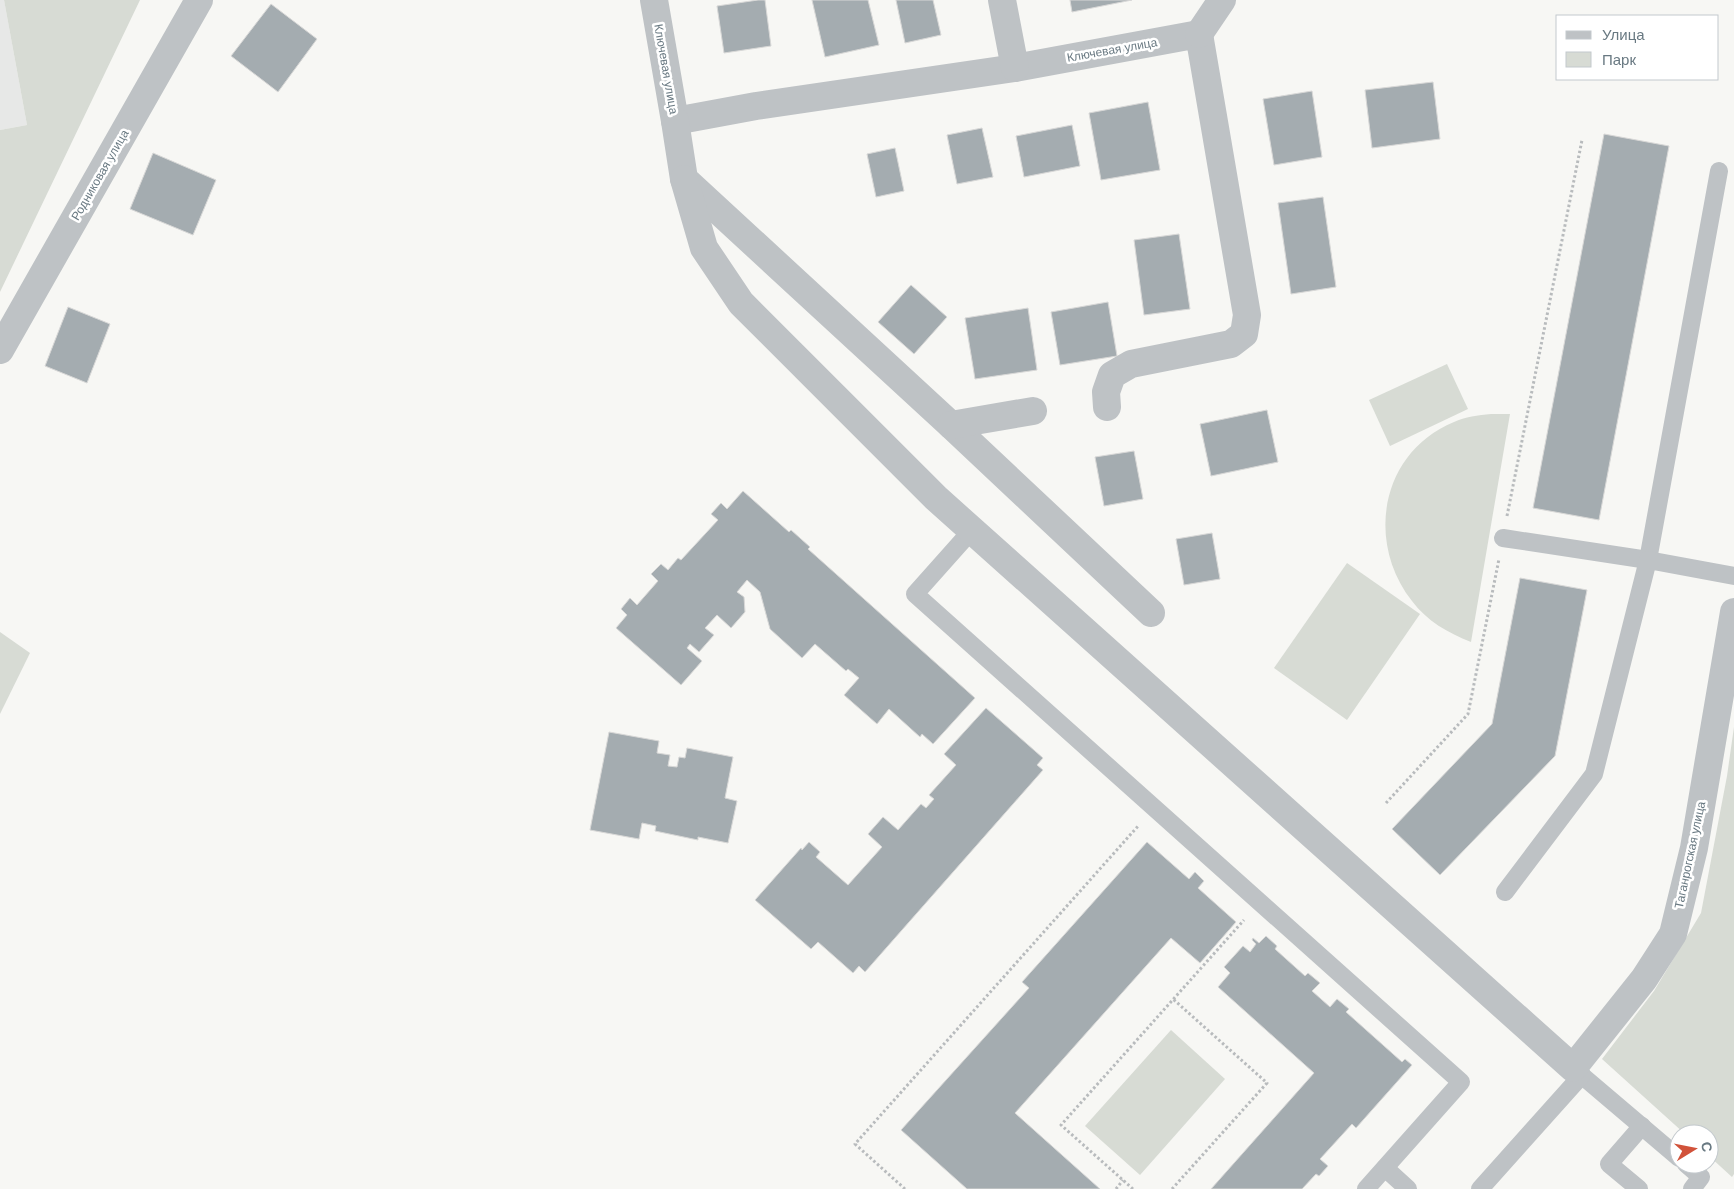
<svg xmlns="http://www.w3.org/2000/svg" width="1734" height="1189" font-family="Arial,sans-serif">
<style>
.built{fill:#e7e8e7}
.green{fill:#d7dbd4}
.building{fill:#a4acb0;stroke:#d8d8d7}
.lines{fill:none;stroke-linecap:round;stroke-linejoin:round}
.path{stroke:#b8bbbd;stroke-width:3;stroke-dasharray:2.5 2.5;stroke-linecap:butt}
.lane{stroke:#bec2c5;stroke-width:18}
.street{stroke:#bec2c5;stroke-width:28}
.labels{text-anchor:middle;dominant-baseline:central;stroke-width:5;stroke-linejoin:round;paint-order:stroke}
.street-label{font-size:12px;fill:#697982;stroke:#fff}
</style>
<rect width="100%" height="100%" fill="#f7f7f4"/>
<polygon class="built" points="0,0 4,0 27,125 0,130"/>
<g class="green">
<polygon points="4,0 140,0 0,292 0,130 27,125"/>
<polygon points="1447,364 1468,409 1390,446 1369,400"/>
<path d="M1491 414H1510L1471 642C1448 633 1427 621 1412 601 1365 541 1381 452 1454 422 1465 417 1478 415 1491 414Z"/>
<polygon points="1347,563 1420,614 1347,720 1274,668"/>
<polygon points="0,632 30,653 0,714"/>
<polygon points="1734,727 1734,1174 1732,1177 1709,1156 1709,1134 1685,1134 1602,1059 1654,991 1701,913 1727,776"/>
<polygon points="1171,1030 1225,1079 1140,1175 1085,1126"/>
</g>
<g class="building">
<polygon points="758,0 765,0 771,46 724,53 717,6"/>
<polygon points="812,0 868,0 879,45 825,57"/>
<polygon points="896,0 933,0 941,35 905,43"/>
<polygon points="1070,0 1132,0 1072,12"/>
<polygon points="271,4 317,39 278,92 231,56"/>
<polygon points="1433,82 1440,139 1372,148 1365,90"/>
<polygon points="1312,91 1322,157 1274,165 1263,99"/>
<polygon points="1148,102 1160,170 1101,180 1089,113"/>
<polygon points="1072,125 1080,166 1024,177 1016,136"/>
<polygon points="982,128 993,177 957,184 947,135"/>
<polygon points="1604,134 1669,146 1599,520 1533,508"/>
<polygon points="895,148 904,191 876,197 867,154"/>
<polygon points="153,153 216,180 193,235 130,209"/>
<polygon points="1323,197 1336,287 1291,294 1278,203"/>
<polygon points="1179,234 1190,309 1144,315 1134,240"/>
<polygon points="911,285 947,317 914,354 878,322"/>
<polygon points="1108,302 1117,356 1060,365 1051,312"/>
<polygon points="68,307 110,324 87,383 45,366"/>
<polygon points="1028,308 1037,370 975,379 965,318"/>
<polygon points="1267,410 1278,462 1211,476 1200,424"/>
<polygon points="1134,451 1143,499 1104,506 1095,457"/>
<polygon points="743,491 789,532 791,530 810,547 808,549 975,698 933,744 922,734 920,737 889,709 877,724 844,695 859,678 848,669 846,671 815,644 802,658 770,629 760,592 747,580 737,592 744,597 745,612 731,628 717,615 705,628 714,635 699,652 690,644 687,648 702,661 681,685 616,628 627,615 621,609 630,598 637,605 658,581 651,574 661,564 668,570 678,558 681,560 718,520 711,514 721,503 727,509"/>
<polygon points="1212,533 1220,579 1184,585 1176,539"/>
<polygon points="1520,578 1587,590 1555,756 1440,875 1392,829 1492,724"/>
<polygon points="986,708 1043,758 1037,765 1043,770 865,972 859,966 853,973 818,942 811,949 755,900 801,848 802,850 809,842 820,852 816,857 848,885 882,847 868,834 883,817 898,830 921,804 926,808 934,799 929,795 956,765 944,754"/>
<polygon points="609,732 659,741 657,753 670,755 668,766 677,767 679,757 685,758 687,748 733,757 725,798 737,801 728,843 698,837 698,840 655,831 656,826 642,823 639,839 590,830"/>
<polygon points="1147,842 1189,879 1195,872 1204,881 1198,888 1236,922 1200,963 1171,938 1015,1113 1100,1189 967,1189 901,1130 1029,988 1022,982"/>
<polygon points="1266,936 1277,946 1275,949 1305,976 1308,973 1320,983 1312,991 1330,1007 1337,999 1349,1009 1346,1012 1402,1062 1405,1059 1412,1065 1356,1128 1352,1124 1320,1159 1328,1166 1319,1176 1316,1174 1302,1189 1211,1189 1314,1073 1218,987 1230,973 1224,967 1243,946 1250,952 1256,944 1252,940 1253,938 1259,943"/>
</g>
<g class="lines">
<g class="path">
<polyline points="1507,516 1582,140"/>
<polyline points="1386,803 1468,714 1499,559"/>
<polyline points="905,1189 855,1144 1139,825"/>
<polyline points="1116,1189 1123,1180"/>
<polyline points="1133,1189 1061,1125 1244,920"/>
<polyline points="1172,1189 1267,1083 1173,999"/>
</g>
<g class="lane">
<polyline points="972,530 915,594 1461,1082 1366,1189"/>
<polyline points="1503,538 1648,560 1719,171"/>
<polyline points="1505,892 1594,774 1648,560 1734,576"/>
<polyline points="1573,1068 1679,1158"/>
<polyline points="1686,1164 1701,1177 1692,1189"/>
<polyline points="1385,1168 1408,1189"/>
<polyline points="1480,1189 1582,1075"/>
<polyline points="1639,1189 1609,1164 1642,1126"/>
</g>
<g class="street">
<polyline points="654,0 675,121 756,106 1015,68 1199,34 1247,315 1244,334 1231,344 1131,364 1112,375 1106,392 1107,407"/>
<polyline points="1002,0 1015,68"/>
<polyline points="1199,34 1222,0"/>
<polyline points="675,121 684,179 951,425 1151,613"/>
<polyline points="684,179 704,248 741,303 936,498 1573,1068 1644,979 1673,934 1694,848 1734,612"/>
<polyline points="0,350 199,0"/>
<polyline points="951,425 1033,411"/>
</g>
</g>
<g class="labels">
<g class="street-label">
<text transform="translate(1112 50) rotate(-10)">Ключевая улица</text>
<text transform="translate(666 69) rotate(80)">Ключевая улица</text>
<text transform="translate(100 175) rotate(-60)">Родниковая улица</text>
<text transform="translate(1690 855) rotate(-78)">Таганрогская улица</text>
</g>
</g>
<rect x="1556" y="15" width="162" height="65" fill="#ffffff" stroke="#c3c9cd"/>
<rect x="1566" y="31" width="25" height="8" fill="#bec2c5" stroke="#c3c9cd"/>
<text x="1602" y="40" font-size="15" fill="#697982">Улица</text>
<rect x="1566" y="52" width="25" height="15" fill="#d7dbd4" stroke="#c3c9cd"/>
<text x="1602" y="65" font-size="15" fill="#697982">Парк</text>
<g transform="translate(1694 1149) rotate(80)"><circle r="24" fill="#ffffff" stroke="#c3c9cd"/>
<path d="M0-4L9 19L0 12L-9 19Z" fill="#d1523a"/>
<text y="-8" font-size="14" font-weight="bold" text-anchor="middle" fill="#697982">С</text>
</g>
</svg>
